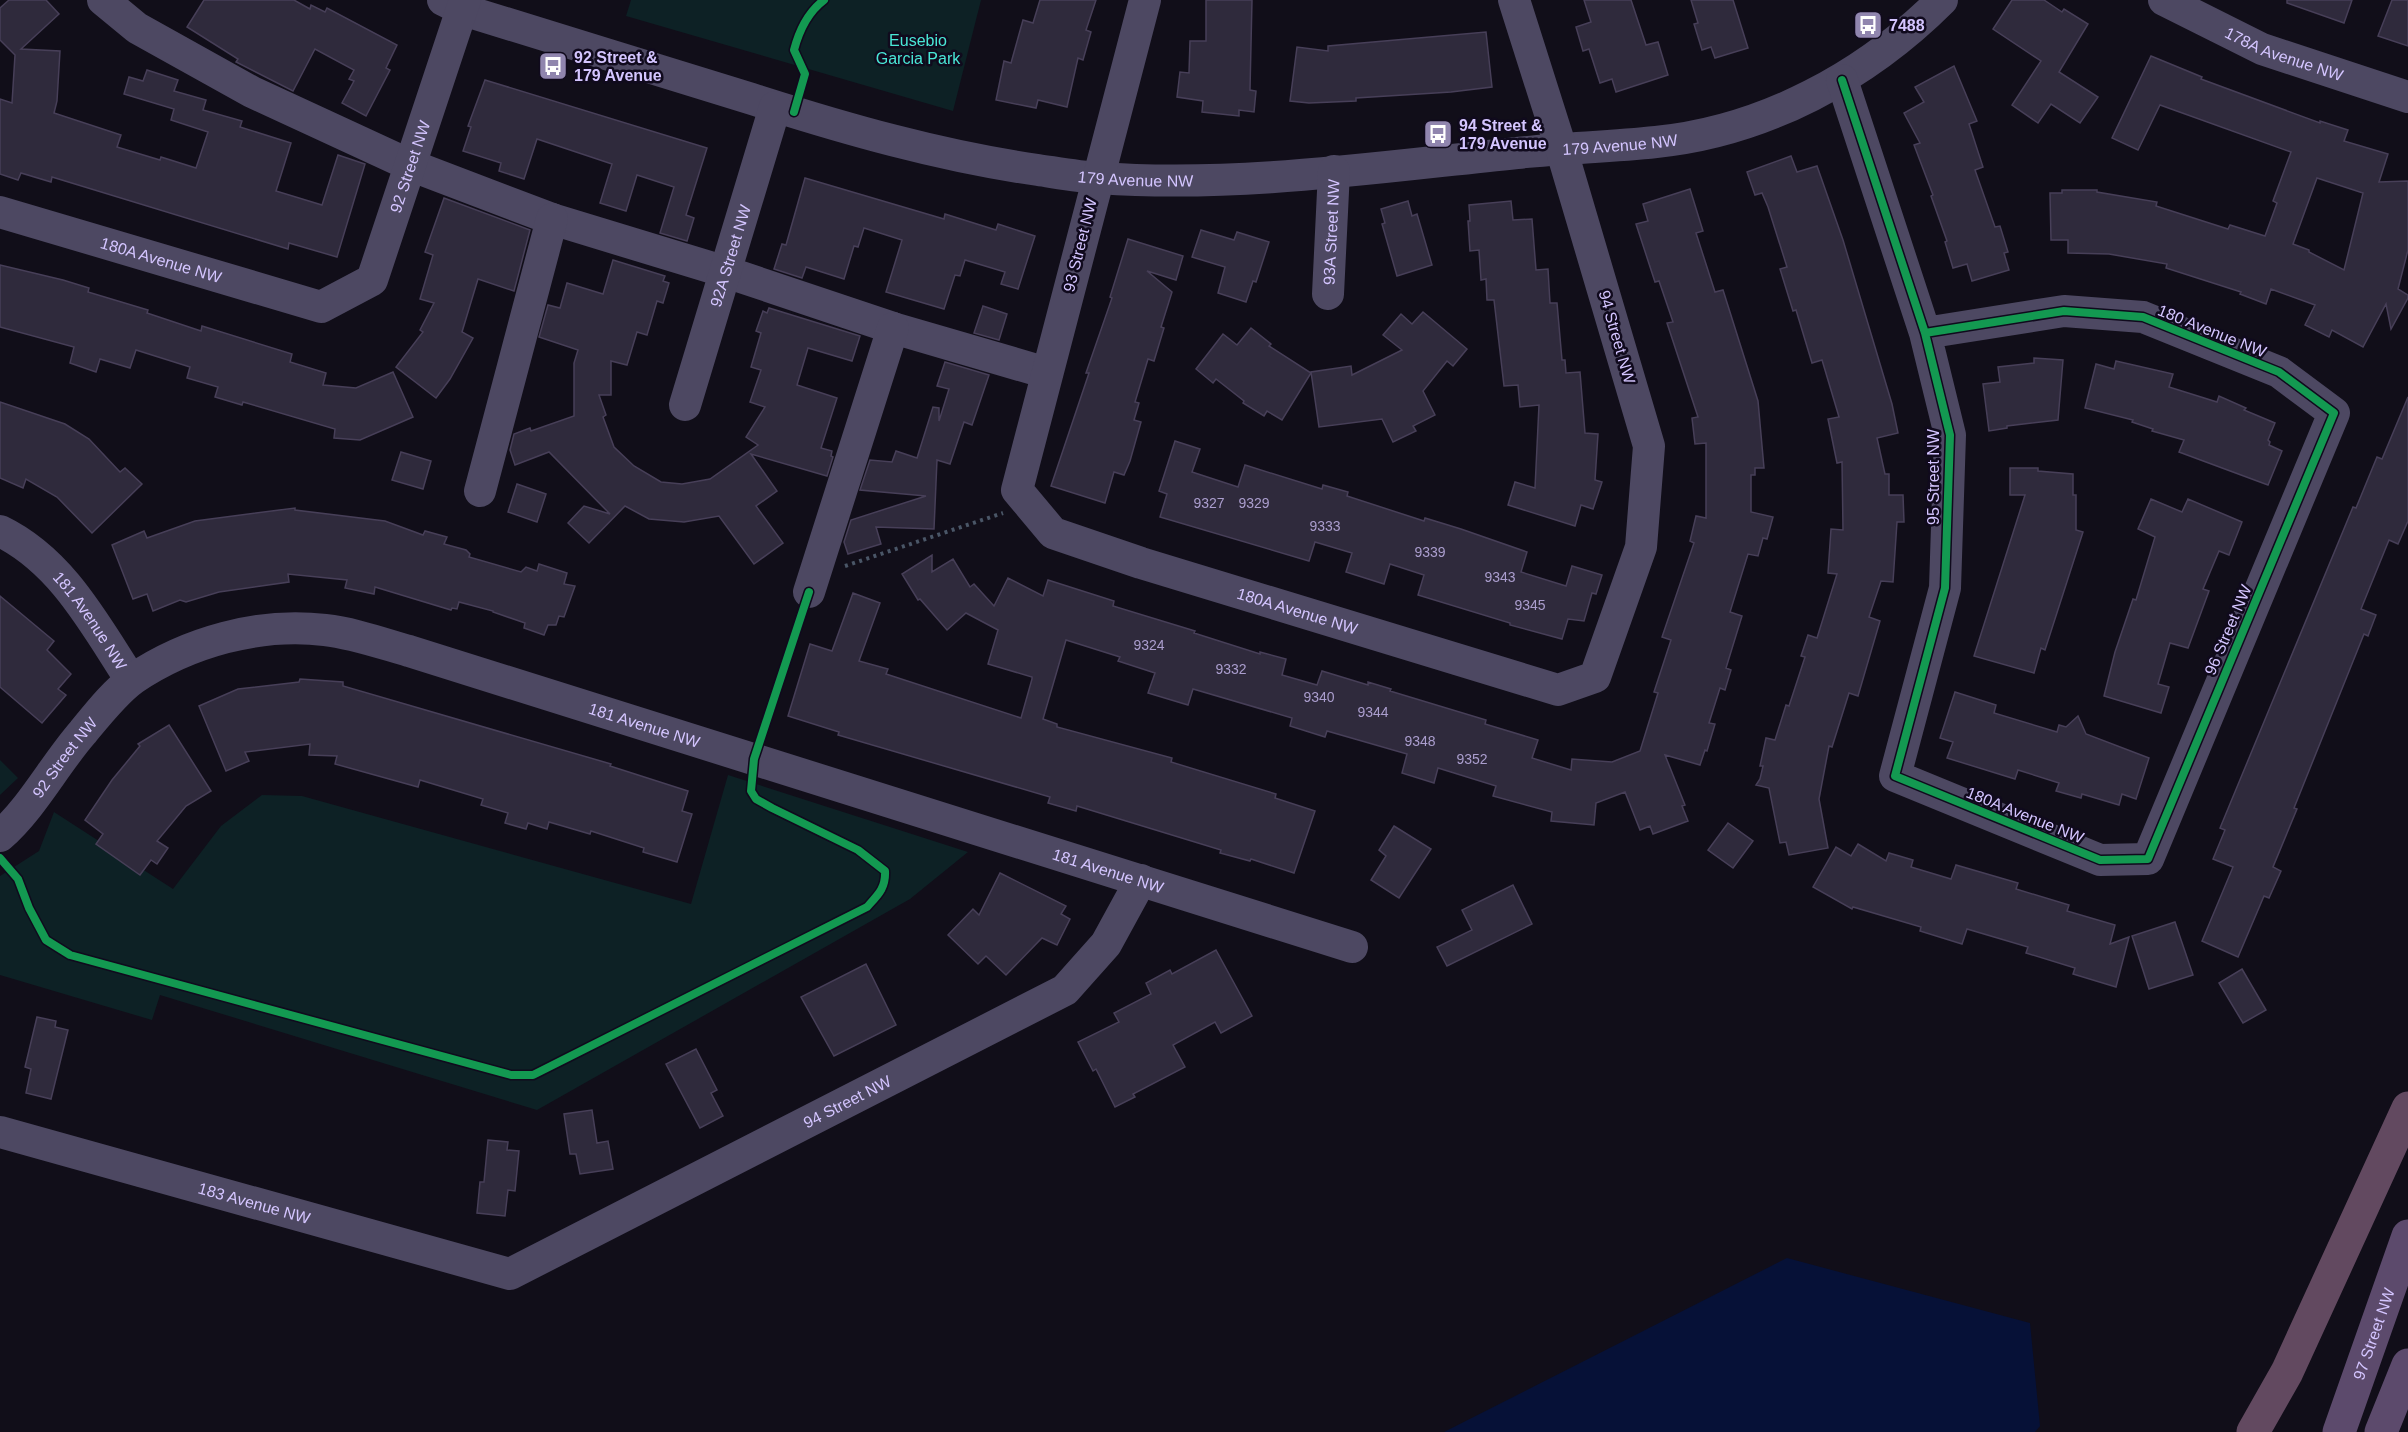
<svg xmlns="http://www.w3.org/2000/svg" width="2408" height="1432" font-family="Helvetica,sans-serif">
<style>
.green{fill:#0d2125}
.water{fill:#061137}
.building{fill:#2f2a3c;stroke:#473f58;stroke-width:1.5;fill-rule:evenodd}
.lines{fill:none;stroke-linecap:round;stroke-linejoin:round}
.path{stroke:#4a5667;stroke-width:4;stroke-dasharray:3 4.5;stroke-linecap:butt}
.minor{stroke:#4d4862;stroke-width:32}
.major{stroke:#5c4a6c;stroke-width:33}
.highway{stroke:#624960;stroke-width:33}
.cycleway-casing{stroke:#100a1d;stroke-width:11}
.cycleway{stroke:#139951;stroke-width:8}
.labels{text-anchor:middle;dominant-baseline:central;stroke-width:5;stroke-linejoin:round;paint-order:stroke}
.number-label{font-size:14px;fill:#ab9ece}
.poi-label{font-size:16px;font-weight:bold;fill:#d4c5ff;stroke:#100a1d;text-anchor:start}
.park-label{font-size:16px;fill:#49e7d6;stroke:#100a1d}
.street-label{font-size:16px;fill:#d4c5ff;stroke:#100a1d}
</style>
<rect width="100%" height="100%" fill="#110e19"/>
<g class="green">
<polygon points="631,0 981,0 953,111 626,16"/>
<polygon points="0,760 18,778 0,795"/>
<polygon points="728,775 968,852 910,899 537,1110 160,995 152,1020 0,975 0,876 39,851 54,812 173,889 221,826 262,795 302,796 691,904"/>
</g>
<polygon class="water" points="1787,1258 2030,1323 2040,1426 2035,1432 1444,1432"/>
<g class="building">
<polygon points="9,0 46,0 59,14 21,49 60,51 57,101 54,113 121,135 117,147 160,160 161,157 196,168 208,132 171,120 174,109 124,94 129,77 143,81 147,70 178,80 174,91 206,100 203,110 242,121 240,127 291,143 276,191 322,205 338,155 365,164 337,257 289,243 288,249 52,177 51,182 21,173 18,180 0,174 0,99 12,103 15,55 0,40 0,8"/>
<polygon points="204,0 294,0 310,9 311,5 325,12 327,8 397,45 386,68 390,70 366,116 342,103 354,81 349,79 354,70 315,49 293,91 236,62 238,59 187,27"/>
<polygon points="1040,0 1096,0 1086,30 1091,32 1083,60 1078,58 1067,107 1038,100 1036,108 996,100 1004,61 1011,63 1023,20 1033,23"/>
<polygon points="1206,0 1252,0 1250,90 1256,91 1254,112 1239,110 1239,116 1202,112 1203,101 1177,97 1180,72 1189,73 1190,41 1206,41"/>
<polygon points="1584,0 1631,0 1646,45 1658,42 1668,75 1616,92 1612,79 1600,83 1589,49 1583,51 1576,27 1591,22"/>
<polygon points="1691,0 1733,0 1748,48 1715,58 1711,47 1702,50 1694,24 1698,23"/>
<polygon points="2012,0 2044,0 2062,12 2064,9 2088,24 2059,72 2098,97 2080,123 2051,104 2038,123 2012,105 2041,61 1993,29"/>
<polygon points="2287,0 2352,0 2344,23 2287,3"/>
<polygon points="2392,0 2408,0 2408,46 2378,36"/>
<polygon points="1486,32 1492,87 1451,92 1356,98 1356,101 1309,103 1290,101 1297,47 1328,51 1328,46"/>
<path d="M2151 56 2202 77 2201 79 2320 123V121L2348 130 2344 141 2388 154 2379 182 2408 181V250L2398 289 2408 295V298L2391 329 2386 304 2363 347 2332 330 2329 337 2305 325 2315 305 2271 289 2266 304 2240 294 2241 292 2166 268 2167 264 2109 254 2068 253V240H2051L2050 193H2062V190H2097V192L2157 202 2156 206 2228 229 2230 225 2265 236 2277 203 2273 201 2291 152 2160 105 2138 150 2112 138ZM2317 178 2363 193 2344 270 2309 252V250L2293 244Z"/>
<polygon points="1954,66 1977,121 1969,124 1983,167 1975,170 1995,227 2000,226 2008,252 2004,253 2009,270 1972,281 1967,264 1953,268 1945,242 1947,241 1931,196 1933,195 1914,145 1920,143 1904,113 1924,102 1915,87"/>
<polygon points="485,80 707,148 686,215 694,218 687,241 660,233 674,187 637,175 626,211 600,203 612,164 537,139 524,179 499,171 501,163 463,151 471,127 468,126"/>
<polygon points="1791,156 1797,172 1817,166 1843,240 1892,404 1898,433 1877,438 1885,474 1889,474 1889,495 1903,495 1904,522 1897,522 1893,582 1881,581 1869,617 1880,621 1858,696 1849,693 1832,747 1829,746 1819,799 1828,848 1789,855 1786,842 1780,843 1769,788 1756,785 1760,779 1763,766 1760,766 1766,738 1775,740 1786,705 1789,706 1805,657 1801,656 1808,635 1817,638 1837,574 1828,573 1831,529 1843,530 1842,462 1837,463 1828,419 1839,417 1822,360 1812,363 1796,310 1793,311 1780,269 1787,267 1768,207 1762,193 1755,195 1747,172"/>
<polygon points="805,178 944,219 945,214 996,230 998,224 1035,236 1018,289 1001,284 1005,272 965,260 960,276 955,275 944,309 886,292 902,240 864,228 858,247 854,246 844,279 806,267 802,278 774,269 782,244 786,245"/>
<polygon points="1690,189 1703,231 1696,233 1715,292 1723,290 1758,401 1764,468 1755,468 1755,475 1751,475 1751,512 1773,517 1767,539 1763,538 1758,556 1748,554 1730,612 1742,616 1726,668 1731,670 1725,690 1720,688 1709,723 1715,724 1707,751 1705,750 1700,765 1665,755 1685,805 1682,806 1688,821 1653,834 1650,826 1640,830 1625,792 1596,803 1594,825 1551,821 1552,812 1493,796 1496,786 1438,768 1434,783 1402,773 1407,754 1327,731 1325,737 1290,726 1292,718 1193,689 1188,705 1148,693 1155,673 1118,661 1120,657 1066,640 1043,719 1057,724 1057,727 1172,758 1171,762 1276,794 1275,798 1315,811 1294,873 1251,859 1250,861 1220,853 1221,850 1077,806 1076,811 1048,803 1050,797 838,735 839,732 788,716 810,644 832,651 853,593 880,603 859,661 888,669 886,674 1021,718 1032,679 1032,677 988,664 998,630 966,613 947,630 920,599 918,600 902,574 932,555 932,572 953,559 970,587 974,584 994,606 1008,578 1043,596 1048,580 1114,601 1113,606 1195,631 1194,633 1260,654 1260,652 1286,659 1282,675 1317,685 1322,671 1368,685 1368,682 1391,689 1390,691 1486,720 1485,724 1538,740 1532,758 1571,770 1572,759 1612,762 1640,751 1658,693 1654,692 1671,640 1662,637 1694,543 1690,541 1696,516 1706,518 1706,443 1695,444 1692,418 1698,417 1667,323 1673,322 1659,281 1655,282 1636,224 1648,221 1643,204"/>
<polygon points="444,198 530,230 514,291 478,279 462,332 473,338 450,379 436,398 396,367 423,332 420,330 434,303 420,299 433,255 425,252"/>
<polygon points="1408,201 1412,216 1417,214 1432,265 1397,276 1382,224 1385,223 1381,209"/>
<polygon points="1511,201 1513,220 1532,219 1536,270 1548,269 1550,303 1557,303 1562,360 1565,360 1566,373 1580,372 1585,433 1598,434 1595,480 1602,482 1593,509 1581,505 1575,526 1508,505 1515,482 1535,488 1539,405 1520,407 1518,385 1504,386 1494,300 1487,300 1486,279 1481,280 1479,250 1470,251 1468,221 1470,221 1469,205"/>
<polygon points="1201,230 1234,240 1237,232 1269,242 1256,282 1253,281 1246,302 1218,293 1225,267 1192,257"/>
<polygon points="1128,239 1183,256 1176,280 1147,271 1172,292 1161,327 1164,328 1154,361 1148,359 1135,402 1139,403 1134,420 1141,422 1130,461 1124,475 1114,472 1105,503 1051,486 1089,373 1086,373 1112,298 1110,297"/>
<polygon points="613,260 665,276 663,281 669,283 663,303 657,301 647,335 637,332 627,365 611,361 611,395 599,395 606,415 603,417 614,447 634,466 661,482 682,484 710,479 758,445 746,437 765,407 750,402 761,370 751,367 761,333 756,331 763,311 767,313 769,308 860,336 852,361 808,348 797,385 837,398 821,448 832,451 831,456 833,457 827,476 751,454 777,491 756,506 783,543 754,564 719,516 684,522 649,519 625,506 589,543 568,523 584,506 610,514 549,452 515,465 510,450 514,434 530,428 531,431 574,416 574,363 578,350 539,337 548,305 560,308 567,283 603,294"/>
<polygon points="0,265 63,280 89,288 88,292 148,310 147,313 201,331 202,326 292,354 290,362 326,373 323,385 356,388 393,372 413,417 360,440 334,438 335,429 243,402 242,405 215,397 218,387 187,378 190,367 136,350 130,368 100,359 96,372 70,363 74,347 0,327"/>
<polygon points="983,306 1007,314 999,340 974,333"/>
<polygon points="1423,312 1467,349 1453,366 1447,361 1423,391 1435,415 1413,426 1416,431 1393,442 1382,419 1319,427 1311,372 1351,366 1352,375 1402,350 1383,335 1401,314 1412,324"/>
<polygon points="1251,328 1271,344 1269,346 1311,373 1282,420 1267,411 1264,416 1243,403 1244,401 1216,379 1213,383 1196,369 1223,334 1237,345"/>
<polygon points="2034,358 2063,360 2058,420 2007,426 2007,428 1989,431 1983,384 2000,382 1998,367 2034,363"/>
<polygon points="2116,361 2173,374 2169,387 2217,402 2219,396 2246,408 2244,410 2275,423 2268,440 2270,442 2269,445 2282,451 2268,485 2179,452 2184,440 2152,431 2153,429 2132,422 2133,420 2085,408 2096,364 2114,369"/>
<polygon points="945,362 989,375 972,425 964,422 950,464 937,460 934,529 876,527 881,544 848,554 844,542 851,520 926,496 860,490 870,460 892,462 896,451 917,458 933,407 939,408 939,421 949,389 937,386"/>
<polygon points="2408,397 2408,521 2398,544 2389,540 2361,609 2376,615 2368,636 2364,634 2294,808 2297,809 2273,867 2281,871 2269,898 2264,896 2238,957 2202,941 2233,867 2213,859 2225,830 2220,828 2353,507 2356,508 2377,457 2382,459"/>
<polygon points="0,402 65,424 89,439 120,472 125,468 142,484 92,533 57,497 26,479 23,488 0,478"/>
<polygon points="1175,441 1200,449 1192,472 1238,487 1245,465 1322,489 1323,485 1348,492 1347,496 1424,521 1425,518 1461,529 1527,552 1521,572 1566,586 1572,566 1602,575 1596,594 1592,593 1584,621 1568,619 1562,639 1510,625 1510,623 1418,595 1424,575 1390,564 1384,584 1346,572 1352,553 1315,542 1309,561 1160,517 1167,494 1159,491"/>
<polygon points="401,452 431,461 423,489 392,480"/>
<polygon points="2010,468 2038,468 2038,471 2073,474 2073,495 2076,495 2076,530 2083,532 2045,650 2041,648 2034,673 1974,656 2025,495 2010,495"/>
<polygon points="517,484 546,494 537,522 508,512"/>
<polygon points="2151,499 2182,512 2188,499 2242,522 2229,555 2219,551 2203,589 2209,591 2188,648 2170,643 2158,684 2169,687 2161,713 2104,696 2115,652 2133,599 2136,600 2155,537 2138,529"/>
<polygon points="295,508 295,510 385,521 423,535 425,531 447,537 444,544 466,550 470,554 469,557 521,572 526,567 537,571 539,564 567,573 564,584 575,586 564,617 559,616 556,625 548,625 544,635 524,628 525,623 493,612 493,611 459,602 457,609 452,608 451,610 375,587 374,594 345,588 347,580 288,574 289,582 219,592 186,602 180,600 153,611 147,594 133,599 112,545 144,531 147,538 195,521"/>
<polygon points="0,596 54,641 47,650 71,674 58,689 66,695 42,723 0,687"/>
<polygon points="300,679 343,682 343,686 611,764 610,766 688,791 682,811 692,814 677,862 643,852 644,848 591,831 590,834 549,822 547,829 528,823 526,829 505,823 508,813 481,805 483,799 420,780 418,787 335,764 337,756 309,755 310,744 245,752 249,761 226,771 199,706 238,689 299,682"/>
<polygon points="1955,692 1996,705 1994,713 2057,732 2059,725 2066,727 2078,716 2086,734 2149,758 2136,799 2122,794 2119,805 2082,794 2081,798 2056,791 2059,783 2018,770 2015,779 1947,758 1953,742 1940,738"/>
<polygon points="169,725 211,791 186,806 157,841 168,848 157,864 151,860 140,875 96,844 103,834 85,820 112,780 140,746 138,744"/>
<polygon points="1728,823 1753,841 1733,868 1708,850"/>
<polygon points="1394,826 1431,849 1399,898 1371,880 1386,856 1379,850"/>
<polygon points="1858,844 1886,861 1889,853 1913,860 1911,867 1951,879 1956,865 2018,883 2016,889 2069,905 2067,911 2115,925 2110,944 2129,937 2116,987 2073,974 2075,968 2026,953 2028,947 1967,929 1962,944 1920,931 1921,927 1853,907 1852,909 1813,887 1836,847 1851,856"/>
<polygon points="1000,873 1066,906 1061,914 1070,919 1057,945 1042,938 1006,975 986,956 978,964 948,935 973,909 979,915"/>
<polygon points="1513,885 1532,924 1447,966 1437,947 1472,930 1462,910"/>
<polygon points="2175,922 2193,975 2149,989 2132,936"/>
<polygon points="1216,950 1252,1016 1221,1033 1215,1022 1173,1045 1185,1067 1133,1094 1135,1097 1115,1107 1096,1069 1093,1071 1078,1042 1119,1022 1114,1013 1151,994 1146,983 1170,970 1172,974"/>
<polygon points="866,964 896,1025 834,1056 801,997"/>
<polygon points="2242,969 2266,1010 2243,1023 2219,983"/>
<polygon points="37,1017 56,1021 55,1027 68,1030 51,1099 26,1093 31,1069 25,1067"/>
<polygon points="696,1049 717,1090 711,1093 723,1116 700,1128 666,1064"/>
<polygon points="592,1110 597,1143 608,1141 613,1169 580,1174 576,1154 570,1154 564,1114"/>
<polygon points="488,1140 508,1142 507,1150 519,1151 515,1191 508,1190 505,1216 477,1213 480,1182 484,1182"/>
</g>
<g class="lines">
<polyline class="path" points="845,566 1003,513"/>
<g class="minor">
<polyline points="103,0 137,28 252,92 410,165 552,219 726,272 893,328 1047,373"/>
<path id="s1" d="M443 0 463 10C559 40 656 69 752 99 846 129 940 156 1038 170 1058 173 1079 177 1099 178 1238 188 1379 167 1517 153 1563 148 1610 147 1656 142 1765 131 1866 76 1942 0"/>
<path id="s2" d="M1145 0 1017 490 1053 533 1141 563 1558 690 1595 677 1641 547 1649 446 1561 148 1514 0"/>
<path id="s3" d="M2164 0 2262 49 2408 97"/>
<polyline points="1842,80 1925,333 1950,435 1945,588 1895,776 2100,860 2148,859 2334,413 2279,372 2143,317 2064,311 1925,333"/>
<path id="s4" d="M0 212 321 307 372 280 465 0"/>
<path id="s5" d="M1328 294 1334 171"/>
<path id="s6" d="M685 405 775 107"/>
<polyline points="480,491 552,219"/>
<path id="s7" d="M0 531C62 561 95 625 131 680"/>
<polyline points="809,592 893,328"/>
<path id="s8" d="M0 836C33 807 54 765 83 732 97 715 115 692 133 679 188 642 259 622 325 630 353 633 381 643 409 651L1352 947"/>
<path id="s9" d="M0 1132 510 1274 1065 990 1106 944 1141 880"/>
</g>
<g class="major">
<path id="s10" d="M2339 1432 2408 1236"/>
<polyline points="2381,1432 2408,1365"/>
</g>
<polyline class="highway" points="2253,1432 2287,1372 2408,1108"/>
<g class="cycleway-casing">
<g id="cycleway">
<polyline points="1842,80 1925,333 1950,435 1945,588 1895,776 2100,860 2148,859 2334,413 2279,372 2143,317 2064,311 1925,333"/>
<path d="M794 112 805 74 794 50C799 31 808 12 824 0"/>
<path d="M0 858 18 879 29 908 46 940 70 955 511 1075H533L867 907C878 895 886 888 885 871L858 850 772 808 756 799 751 791 754 759 809 592"/>
</g>
</g>
<use href="#cycleway" class="cycleway"/>
</g>
<defs>
<g id="bus-square" transform="scale(1.5)"><rect x="-9" y="-9" width="18" height="18" rx="4" fill="#9085ae" stroke="#100a1d"/><path d="M-5-6H5V4H4V6H2V4H-2V6H-4V4H-5ZM-3.5-4V0h7V-4ZM-3.5 1.2v1.5H-2V1.2ZM2 1.2v1.5H3.5V1.2Z" fill="#fff"/></g>
</defs>
<g fill-rule="evenodd">
<use href="#bus-square" x="1868" y="25"/>
<use href="#bus-square" x="553" y="66"/>
<use href="#bus-square" x="1438" y="134"/>
</g>
<g class="labels">
<g class="number-label">
<text x="1209" y="503">9327</text>
<text x="1254" y="503">9329</text>
<text x="1325" y="526">9333</text>
<text x="1430" y="552">9339</text>
<text x="1500" y="577">9343</text>
<text x="1530" y="605">9345</text>
<text x="1149" y="645">9324</text>
<text x="1231" y="669">9332</text>
<text x="1319" y="697">9340</text>
<text x="1373" y="712">9344</text>
<text x="1420" y="741">9348</text>
<text x="1472" y="759">9352</text>
</g>
<g class="poi-label">
<text x="1889" y="25">7488</text>
<text x="574" y="57">92 Street &amp;<tspan x="574" dy="18">179 Avenue</tspan></text>
<text x="1459" y="125">94 Street &amp;<tspan x="1459" dy="18">179 Avenue</tspan></text>
</g>
<g class="park-label">
<text x="918" y="40">Eusebio<tspan x="918" dy="18">Garcia Park</tspan></text>
</g>
<g class="street-label">
<text stroke="none"><textPath href="#s3" startOffset="132">178A Avenue NW</textPath></text>
<text stroke="none"><textPath href="#s1" startOffset="1204">179 Avenue NW</textPath></text>
<text stroke="none"><textPath href="#s4" startOffset="512">92 Street NW</textPath></text>
<text stroke="none"><textPath href="#s1" startOffset="718">179 Avenue NW</textPath></text>
<text stroke="none"><textPath href="#s5" startOffset="62">93A Street NW</textPath></text>
<text transform="translate(1080 245) rotate(-76)">93 Street NW</text>
<text stroke="none"><textPath href="#s6" startOffset="156">92A Street NW</textPath></text>
<text stroke="none"><textPath href="#s4" startOffset="168">180A Avenue NW</textPath></text>
<text transform="translate(2212 331) rotate(22)">180 Avenue NW</text>
<text transform="translate(1617 337) rotate(74)">94 Street NW</text>
<text transform="translate(1933 477) rotate(-90)">95 Street NW</text>
<text stroke="none"><textPath href="#s2" startOffset="819">180A Avenue NW</textPath></text>
<text stroke="none"><textPath href="#s7" startOffset="129">181 Avenue NW</textPath></text>
<text transform="translate(2228 630) rotate(-67)">96 Street NW</text>
<text stroke="none"><textPath href="#s8" startOffset="742">181 Avenue NW</textPath></text>
<text stroke="none"><textPath href="#s8" startOffset="102">92 Street NW</textPath></text>
<text transform="translate(2025 815) rotate(22)">180A Avenue NW</text>
<text stroke="none"><textPath href="#s8" startOffset="1228">181 Avenue NW</textPath></text>
<text stroke="none"><textPath href="#s9" startOffset="908">94 Street NW</textPath></text>
<text stroke="none"><textPath href="#s9" startOffset="264">183 Avenue NW</textPath></text>
<text stroke="none"><textPath href="#s10" startOffset="104">97 Street NW</textPath></text>
</g>
</g>
</svg>
